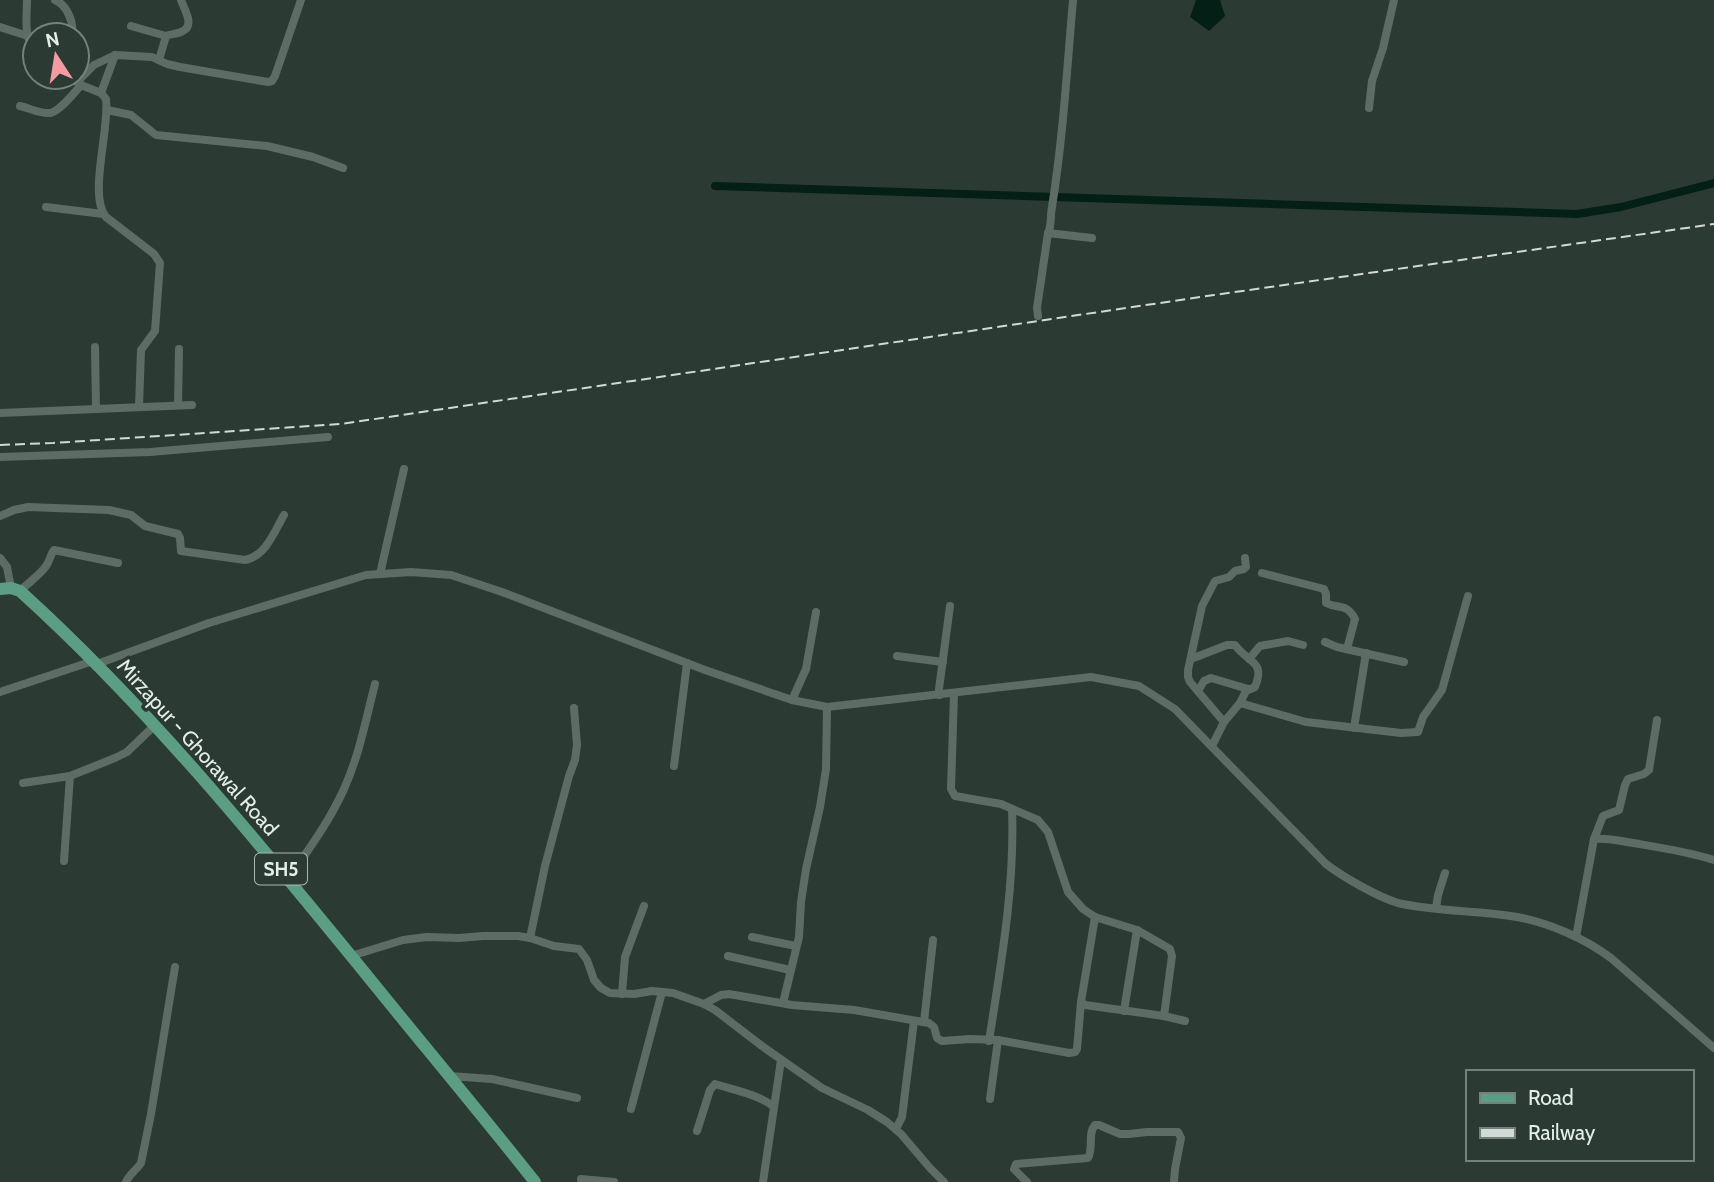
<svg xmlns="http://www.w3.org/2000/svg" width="1714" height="1182" font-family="Cabin,sans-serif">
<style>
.water{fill:#041f15}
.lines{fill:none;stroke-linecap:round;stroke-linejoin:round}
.canal{stroke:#041f15;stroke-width:8}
.minor{stroke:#5d6d65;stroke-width:8}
.primary{stroke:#5c9e84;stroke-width:12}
.rail{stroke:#d1dad6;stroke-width:2;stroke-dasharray:10 5;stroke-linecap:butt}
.labels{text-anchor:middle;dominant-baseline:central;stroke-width:7;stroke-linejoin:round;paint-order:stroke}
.shield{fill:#2b3a33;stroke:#acb7b2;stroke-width:2}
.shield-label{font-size:19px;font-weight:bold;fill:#e4ede9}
.street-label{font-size:21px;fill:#e4ede9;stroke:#2b3a33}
</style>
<rect width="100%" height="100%" fill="#2b3a33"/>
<polygon class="water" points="1196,0 1220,0 1225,16 1209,31 1190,17"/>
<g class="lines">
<polyline class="canal" points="715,186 1577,214 1621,207 1714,183"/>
<g class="minor">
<path d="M27 0C27 17 23 37 35 51"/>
<path d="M55 0C67 5 74 22 72 35"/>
<polyline points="131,26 166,36"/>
<polyline points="0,27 28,36"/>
<path d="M159 60 166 36C171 34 178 34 183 31 195 25 184 9 181 0"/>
<path d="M70 77 81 85 101 93 106 99C110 128 88 196 106 217L154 254 160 263 155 331 141 350 139 407"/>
<polyline points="77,82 94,65 115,55 152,57 167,64 180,67 268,82 272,81 275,76 301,0"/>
<polyline points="101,93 115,55"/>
<path d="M20 106C29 108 41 114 50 113 59 112 74 93 81 85"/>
<polyline points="1369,108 1372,81 1383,48 1394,0"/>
<polyline points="107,110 131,115 156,135 267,146 313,157 343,168"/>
<polyline points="46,207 103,214"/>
<polyline points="1048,233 1092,238"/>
<path d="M1038 316 1037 308 1048 233C1052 225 1050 216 1052 207 1063 138 1067 69 1073 0"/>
<polyline points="95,347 96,409"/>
<polyline points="178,405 179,349"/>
<polyline points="0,413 192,405"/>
<polyline points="0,457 150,452 328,437"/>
<path d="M0 516 14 510 28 507 109 510 131 515 145 526 178 534 180 538 181 551 245 560C266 556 274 532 284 515"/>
<polyline points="0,558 7,567 11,588"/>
<path d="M1262 573 1324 589 1326 594V603C1338 609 1347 603 1355 619L1347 649"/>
<polyline points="380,574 404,469"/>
<path d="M20 591C28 583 40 575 46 566 50 561 50 555 54 550L118 563"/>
<polyline points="1325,642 1337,647 1404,662"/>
<polyline points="897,656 943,662"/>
<path d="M1191 659 1227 645H1235C1248 663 1266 661 1255 687L1246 691 1240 703"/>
<polyline points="1249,659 1260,646 1288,641 1303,645"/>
<path d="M97 664 209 623 366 575 411 572 451 575 502 592 705 670 792 700 827 707 1091 677 1139 686 1175 709 1326 864C1343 877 1378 897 1398 903 1437 912 1478 910 1517 917 1549 923 1584 938 1611 958L1714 1048"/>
<polyline points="1198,691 1204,681 1211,678 1248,689"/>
<polyline points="0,692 93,661"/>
<polyline points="954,694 951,789 955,796 1001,804 1038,820 1048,832 1068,892 1083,909 1095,917 1137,930 1170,949 1172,956 1164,1016"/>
<polyline points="940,695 939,689 950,606"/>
<polyline points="792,700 806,669 816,612"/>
<polyline points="1224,722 1190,682 1188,677 1188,670 1202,606 1215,581 1229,577 1235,571 1244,569 1246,567 1245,558"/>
<polyline points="1354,728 1366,653"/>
<polyline points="1212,746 1224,722 1240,703 1306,722 1401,733 1418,732 1423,717 1442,690 1468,596"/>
<polyline points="674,766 687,663"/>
<polyline points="23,783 70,776 115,758 127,752 154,726"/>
<polyline points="1594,839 1603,816 1619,810 1625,785 1628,779 1644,774 1649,770 1657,720"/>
<polyline points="64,861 70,776"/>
<path d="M289 878C309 849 329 822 344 789 359 756 366 719 375 684"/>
<polyline points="1436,908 1438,895 1445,873"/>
<polyline points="1095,917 1081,1002 1085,1005 1164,1016 1185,1021"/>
<polyline points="752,937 796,946"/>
<path d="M1576 937 1594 839C1604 838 1616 840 1627 842 1656 847 1686 851 1714 860"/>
<polyline points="530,938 545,866 569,776 575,760 577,745 574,708"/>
<polyline points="351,956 403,940 427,937 459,938 483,936 518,936 530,938 554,946 579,949 587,960 594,980 601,988 610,993 634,994 652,991 673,993 704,1004 715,1010 762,1046 822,1088 868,1110 887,1122 901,1134 930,1168 944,1182"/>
<polyline points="728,956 790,970"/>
<polyline points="622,994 625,957 644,906"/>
<polyline points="783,1003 799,937 801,902 806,869 820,807 826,769 827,707"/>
<polyline points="704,1004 721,995 729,994 792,1005 854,1010 929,1023 934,1027 937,1038 942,1041 970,1039 998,1040 1069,1053 1075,1052 1077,1049 1081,1002"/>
<polyline points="1124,1011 1137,930"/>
<polyline points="924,1022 933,940"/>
<path d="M989 1041C1001 964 1015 886 1012 809"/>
<polyline points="449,1076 492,1079 577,1098"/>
<polyline points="990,1099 998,1040"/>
<polyline points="631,1109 662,992"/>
<polyline points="896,1129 902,1117 914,1021"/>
<path d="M697 1131 710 1090 715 1084C734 1090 757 1094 773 1106"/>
<polyline points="581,1179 614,1182"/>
<path d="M126 1182C129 1174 136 1171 141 1163L151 1114 175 967"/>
<polyline points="763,1182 781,1060"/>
<path d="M1027 1182 1014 1169 1016 1164 1088 1158C1094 1148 1087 1134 1095 1125H1099L1120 1134H1129L1147 1132H1178L1181 1138 1175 1169 1174 1182"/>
</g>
<path class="primary" d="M0 589 11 588 20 591C146 705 254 837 361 968 419 1040 478 1110 535 1182"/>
<polyline class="rail" points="0,445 53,443 341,424 1214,295 1714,224"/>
</g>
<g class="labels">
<rect class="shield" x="255" y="853.5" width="52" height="31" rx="5"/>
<g class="shield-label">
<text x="281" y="869">SH5</text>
</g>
<g class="street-label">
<text transform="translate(198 747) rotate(48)">Mirzapur - Ghorawal Road</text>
</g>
</g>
<rect x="1466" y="1070" width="228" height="91" fill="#2b3a33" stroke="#75827c" stroke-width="2"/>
<rect x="1480" y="1093" width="35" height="10" fill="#5c9e84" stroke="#75827c" stroke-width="2"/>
<text x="1528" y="1105" font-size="21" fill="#e4ede9">Road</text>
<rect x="1480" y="1128" width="35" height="10" fill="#d1dad6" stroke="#75827c" stroke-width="2"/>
<text x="1528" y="1140" font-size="21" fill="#e4ede9">Railway</text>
<g transform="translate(56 56) rotate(348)"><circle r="33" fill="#2b3a33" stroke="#75827c" stroke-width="2"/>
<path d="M0-5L12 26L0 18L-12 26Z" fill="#f49aa2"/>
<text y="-10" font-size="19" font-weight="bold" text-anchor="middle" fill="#e4ede9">N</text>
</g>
</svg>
